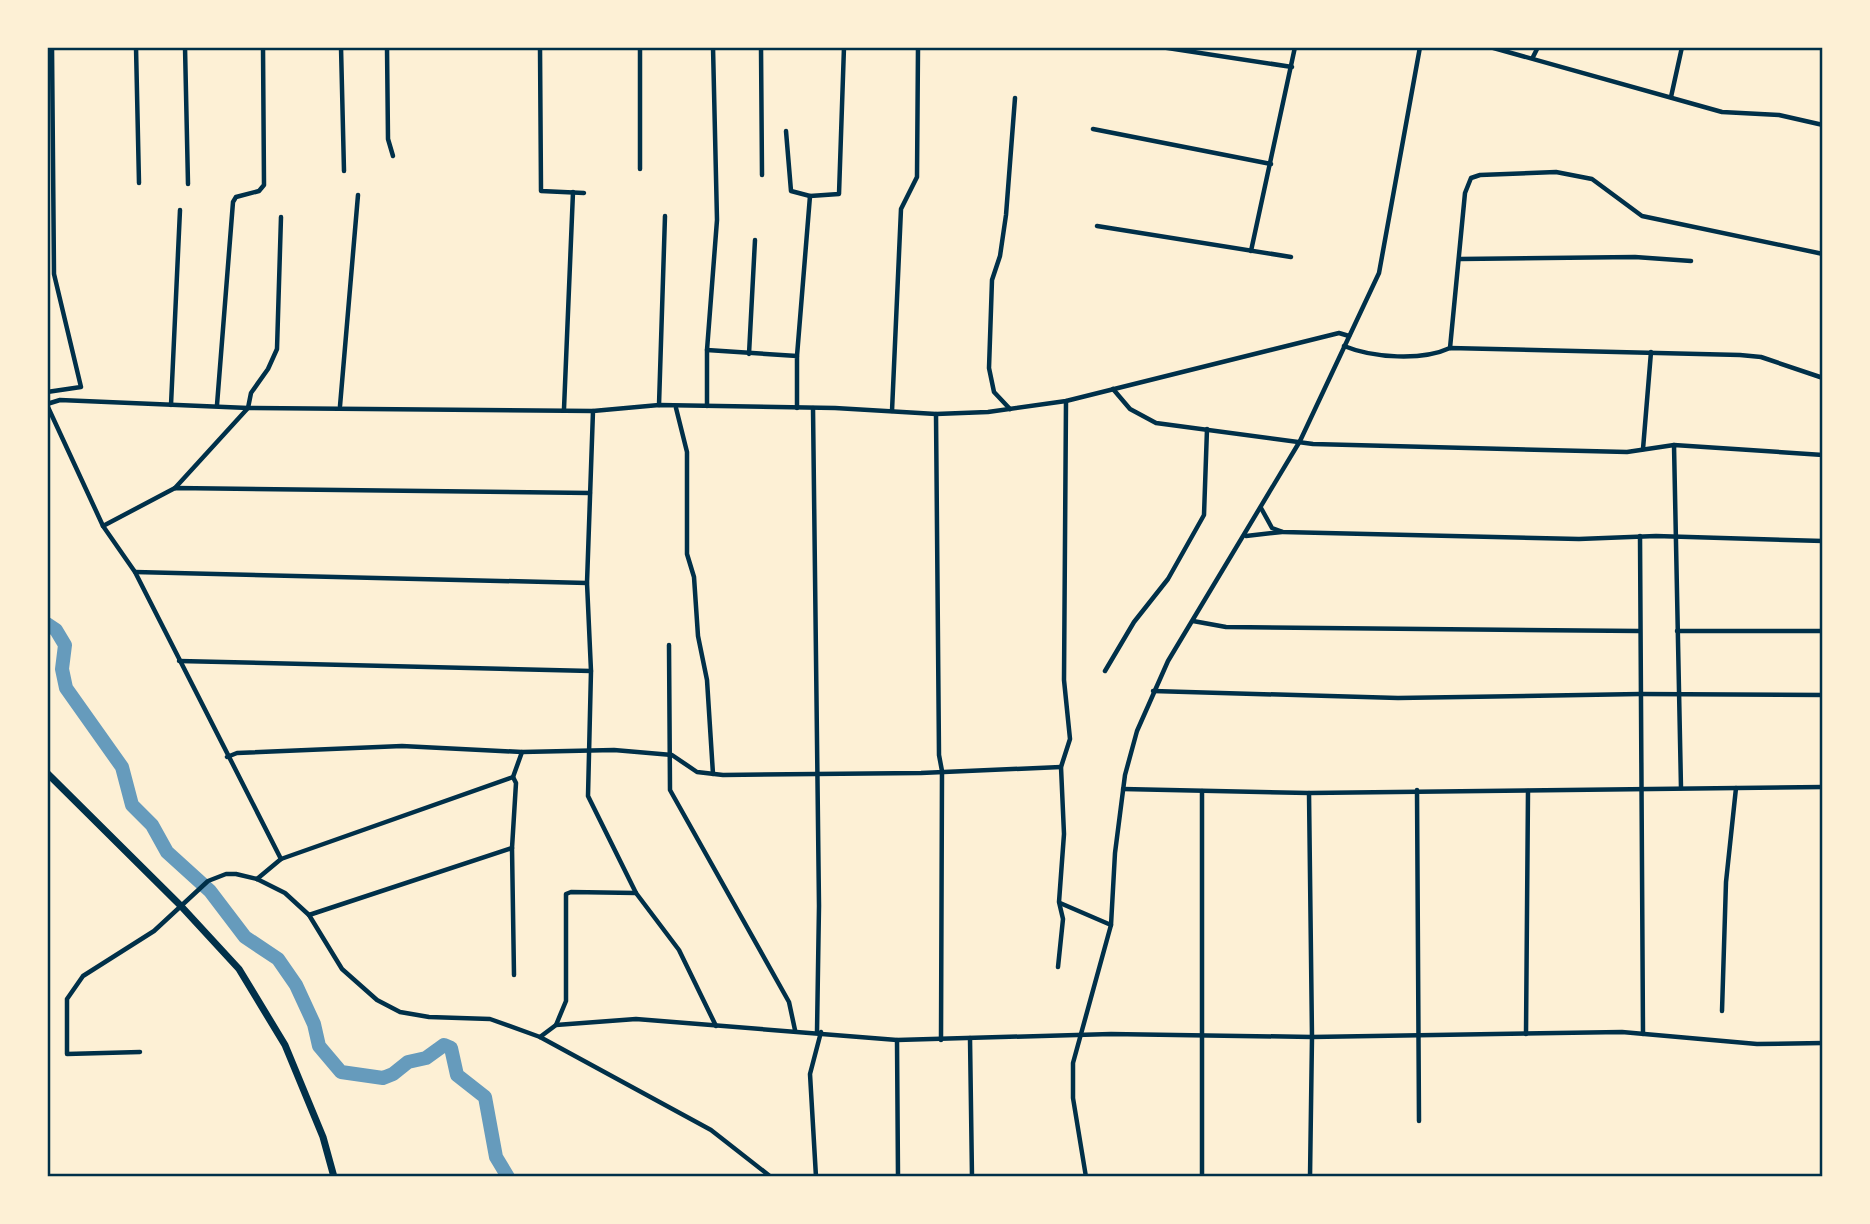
<svg xmlns="http://www.w3.org/2000/svg" width="1870" height="1224" font-family="Lato,sans-serif">
<style>
.lines{fill:none;stroke-linecap:round;stroke-linejoin:round}
.river{stroke:#669bbc;stroke-width:14}
.minor{stroke:#003049;stroke-width:4.5}
.trunk{stroke:#003049;stroke-width:7}
.neatline{fill:none;stroke:#003049;stroke-width:2.5}
</style>
<rect width="100%" height="100%" fill="#fdf0d5"/>
<g class="lines">
<polyline class="river" points="47,624 56,630 65,645 62,669 66,688 122,767 132,805 152,825 167,852 210,891 245,937 278,959 296,985 314,1024 319,1046 341,1072 383,1078 393,1074 408,1062 426,1058 444,1045 451,1048 457,1075 485,1097 496,1157 508,1177"/>
<g class="minor">
<polyline points="136,47 139,183"/>
<polyline points="185,47 188,184"/>
<polyline points="341,47 344,171"/>
<polyline points="387,47 388,139 393,156"/>
<polyline points="540,47 541,191 584,193"/>
<polyline points="640,47 640,169"/>
<polyline points="761,47 762,175"/>
<polyline points="1161,47 1292,67"/>
<polyline points="1490,47 1722,112 1779,115 1823,125"/>
<polyline points="1533,57 1538,47"/>
<polyline points="1671,97 1682,47"/>
<polyline points="1093,129 1271,164"/>
<polyline points="786,131 791,191 810,196 839,194 844,47"/>
<polyline points="1097,226 1291,257"/>
<polyline points="1251,251 1295,47"/>
<polyline points="1460,259 1635,257 1691,261"/>
<path d="M1344 346C1373 358 1422 361 1450 348L1740 355 1761 357 1823 378"/>
<polyline points="1450,348 1465,193 1471,178 1480,175 1556,172 1592,179 1642,216 1823,254"/>
<polyline points="707,350 797,356 797,408"/>
<polyline points="749,354 755,240"/>
<polyline points="797,356 810,196"/>
<polyline points="1113,389 1130,409 1156,423 1313,444 1627,452 1674,445 1823,455"/>
<polyline points="47,392 81,387 54,274 52,47"/>
<polyline points="47,404 60,400 248,408 593,411 659,405 835,408 936,414 988,412 1066,401 1339,333 1349,336"/>
<polyline points="47,405 103,526 135,572 281,859"/>
<polyline points="171,405 180,210"/>
<polyline points="217,405 233,202 236,197 259,191 264,185 263,47"/>
<polyline points="659,405 665,216"/>
<polyline points="340,406 358,195"/>
<polyline points="707,406 707,350 717,220 713,47"/>
<polyline points="676,408 687,452 687,554 694,577 698,636 707,680 713,774"/>
<polyline points="813,408 819,906 817,1032"/>
<polyline points="564,409 573,192"/>
<polyline points="1010,409 994,392 989,368 992,280 1000,256 1006,215 1015,98"/>
<polyline points="593,411 587,583 591,671 588,796 636,893 679,950 716,1026"/>
<polyline points="892,411 901,209 917,177 918,47"/>
<polyline points="936,414 939,755 942,771 941,1040"/>
<polyline points="1674,445 1681,788"/>
<polyline points="1643,449 1651,352"/>
<polyline points="175,488 248,408 251,393 268,369 277,349 281,217"/>
<polyline points="1261,508 1272,528 1283,532 1579,539 1656,536 1823,541"/>
<polyline points="103,526 175,488 590,493"/>
<polyline points="1246,536 1282,532"/>
<polyline points="1640,536 1643,1034"/>
<polyline points="135,572 587,583"/>
<polyline points="1193,621 1226,627 1639,631"/>
<polyline points="1677,631 1823,631"/>
<polyline points="669,645 670,790 789,1002 795,1030"/>
<polyline points="179,661 591,671"/>
<polyline points="1105,671 1134,622 1168,579 1204,515 1207,429"/>
<polyline points="1153,691 1398,698 1640,694 1823,695"/>
<polyline points="227,757 237,753 402,746 522,752 614,750 672,755 697,772 723,775 921,773 1061,767"/>
<polyline points="513,777 516,783 512,848 514,975"/>
<polyline points="1123,789 1309,793 1823,787"/>
<polyline points="1417,790 1419,1121"/>
<polyline points="1309,793 1312,1037 1310,1177"/>
<polyline points="257,879 281,859 513,777 522,752"/>
<polyline points="1060,903 1111,925"/>
<polyline points="309,915 512,848"/>
<polyline points="1058,967 1063,919 1059,902 1064,834 1061,767 1070,739 1064,680 1066,401"/>
<polyline points="1722,1011 1726,882 1736,788"/>
<polyline points="556,1025 566,1001 566,894 571,892 636,893"/>
<polyline points="1526,1034 1528,791"/>
<polyline points="540,1037 556,1025 636,1019 897,1040 1111,1034 1312,1037 1622,1032 1757,1044 1823,1043"/>
<polyline points="970,1038 972,1177"/>
<polyline points="897,1040 898,1177"/>
<polyline points="140,1052 67,1054 67,999 83,976 154,931 208,881 226,874 236,874 257,879 285,893 309,915 342,969 377,1000 400,1012 429,1017 490,1019 540,1037 711,1130 771,1177"/>
<polyline points="816,1177 810,1074 821,1032"/>
<polyline points="1086,1177 1073,1098 1073,1063 1111,925 1115,853 1125,775 1137,731 1168,661 1300,441 1379,273 1420,47"/>
<polyline points="1202,1177 1202,791"/>
</g>
<polyline class="trunk" points="47,773 180,905 239,969 285,1045 323,1137 334,1177"/>
</g>
<rect width="1870" height="1224" fill="none" stroke="#fdf0d5" stroke-width="98"/>
<rect x="49" y="49" width="1772" height="1126" class="neatline"/>
</svg>
